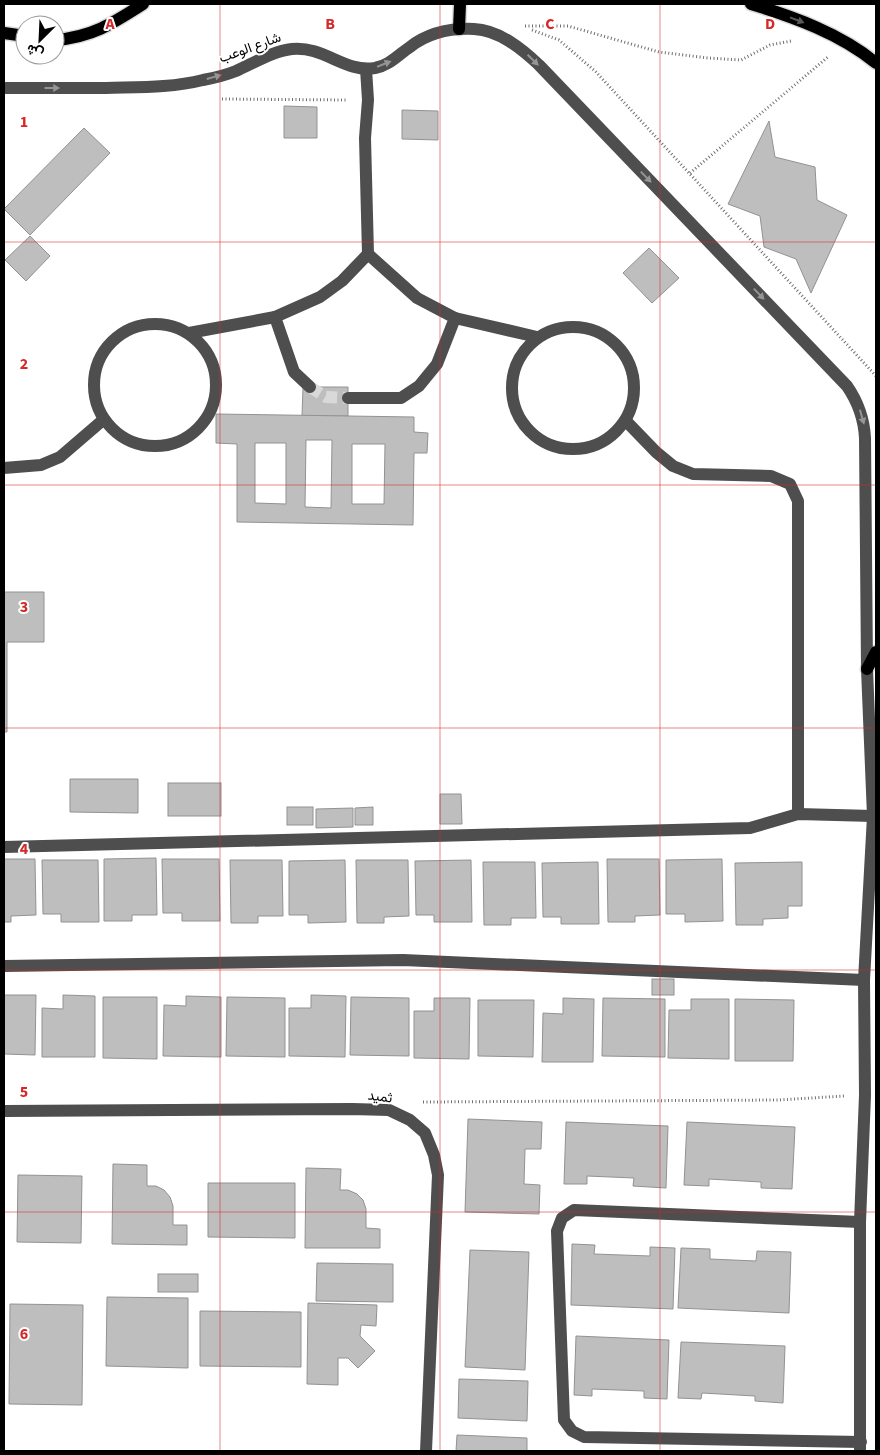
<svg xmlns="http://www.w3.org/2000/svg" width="880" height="1455" font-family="'Source Sans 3',Vazirmatn,sans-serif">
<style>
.building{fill:#bebebe;stroke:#929292;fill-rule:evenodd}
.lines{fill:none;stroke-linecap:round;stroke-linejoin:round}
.minor-tunnel{stroke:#d9d9d9;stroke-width:12;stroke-dasharray:12 6;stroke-linecap:butt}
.major-casing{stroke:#dbdbdb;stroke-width:15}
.path{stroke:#707070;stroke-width:3;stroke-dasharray:1 2.5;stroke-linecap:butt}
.minor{stroke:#4e4e4e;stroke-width:12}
.major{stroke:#000;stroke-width:12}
.oneway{fill:#595959}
.oneway2{fill:#959595}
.grid{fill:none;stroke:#d62828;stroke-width:1;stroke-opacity:0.55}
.labels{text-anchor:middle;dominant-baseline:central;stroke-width:4;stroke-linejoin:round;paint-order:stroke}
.street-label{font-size:14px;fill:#000;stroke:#fff}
.grid-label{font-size:16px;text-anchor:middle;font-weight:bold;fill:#d62828;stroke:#fff;stroke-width:4;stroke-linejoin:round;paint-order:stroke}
</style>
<rect width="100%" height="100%" fill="#fff"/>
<g class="building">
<polygon points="284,106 317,107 317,138 284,138"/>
<polygon points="402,110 438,111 438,140 402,139"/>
<polygon points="769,121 775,157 815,167 817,200 847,215 811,293 796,259 764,247 760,216 728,204"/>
<polygon points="84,128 110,153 30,235 4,209"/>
<polygon points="30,236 50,256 26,281 5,260"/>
<polygon points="649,248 679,278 652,303 623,273"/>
<polygon points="303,387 348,387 348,416 302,416"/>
<path d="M216 414 414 417V432L428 433 427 453H414L413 525 237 522V444L216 443ZM306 440H332L331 508 305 507ZM255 443H286V504L255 503ZM352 444H385L384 504H352Z"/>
<polygon points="4,592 44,592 44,642 7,642 7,732 4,732"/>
<polygon points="70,779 138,779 138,813 70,812"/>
<rect x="168" y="783" width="53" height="33"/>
<polygon points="440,794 461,794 462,824 440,824"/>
<rect x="287" y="807" width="26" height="18"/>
<polygon points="373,807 373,825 355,825 355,808"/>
<polygon points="353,808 353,827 316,828 316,809"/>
<polygon points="156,858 157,915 132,915 132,921 104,921 104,859"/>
<polygon points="4,859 35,859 36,915 11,916 11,922 4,922"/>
<polygon points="162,859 219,859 220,921 182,921 182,913 163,913"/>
<polygon points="607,859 659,859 660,915 635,916 635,922 608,922"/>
<polygon points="722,859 723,921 685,922 685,914 666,914 666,860"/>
<polygon points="42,860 98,860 99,922 61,922 61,914 43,914"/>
<polygon points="230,860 282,860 283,916 258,916 258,923 231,923"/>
<polygon points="345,860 346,922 308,923 308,915 289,915 289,861"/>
<polygon points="356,860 408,860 409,916 384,917 384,923 357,923"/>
<polygon points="471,860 472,922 434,922 434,915 416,915 415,861"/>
<polygon points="483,862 535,862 536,918 511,918 511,925 484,925"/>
<polygon points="598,862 599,924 561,924 561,917 543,917 542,863"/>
<polygon points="802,862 802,906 788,906 788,918 763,919 763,925 736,925 735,863"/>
<rect x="652" y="979" width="22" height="16"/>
<polygon points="4,995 36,995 35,1055 4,1054"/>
<polygon points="63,995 95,996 95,1057 42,1057 42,1008 63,1009"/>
<polygon points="311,995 346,996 345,1057 289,1056 289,1008 311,1008"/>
<polygon points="186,996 221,997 221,1057 163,1056 164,1005 186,1006"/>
<polygon points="103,997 157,997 157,1059 103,1058"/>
<polygon points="227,997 285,998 285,1057 226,1056"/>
<polygon points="351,997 409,998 409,1056 350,1055"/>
<polygon points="434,998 470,998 469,1059 414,1058 414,1011 434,1011"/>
<polygon points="563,998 594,999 593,1062 542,1062 543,1013 563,1014"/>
<polygon points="603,998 665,999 665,1057 602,1056"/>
<polygon points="691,999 729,999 729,1059 668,1058 669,1010 691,1010"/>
<polygon points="735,999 794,1000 793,1061 735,1061"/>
<polygon points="478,1000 534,1000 533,1057 478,1056"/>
<polygon points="468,1119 542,1122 541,1149 525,1149 524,1184 540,1185 539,1214 465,1212"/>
<polygon points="566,1122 668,1126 666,1188 633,1186 634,1178 587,1176 587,1184 564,1184"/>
<polygon points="687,1122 795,1127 792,1189 761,1188 761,1182 709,1179 709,1186 684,1185"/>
<polygon points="113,1164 147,1165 147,1186 156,1186 164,1190 170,1197 173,1206 173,1225 187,1225 187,1245 112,1244"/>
<polygon points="306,1168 341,1169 340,1190 348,1190 357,1194 363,1200 366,1209 366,1228 380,1229 380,1248 305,1248"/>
<polygon points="18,1175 82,1176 81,1243 17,1242"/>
<polygon points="208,1183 295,1183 295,1238 208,1237"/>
<polygon points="572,1244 595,1245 594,1254 650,1256 650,1247 675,1248 673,1309 571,1305"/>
<polygon points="681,1248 710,1249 710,1259 756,1261 757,1251 791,1252 789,1313 678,1308"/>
<polygon points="470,1250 529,1252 525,1370 465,1367"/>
<polygon points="317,1263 393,1264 393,1302 316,1301"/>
<rect x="158" y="1274" width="40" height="18"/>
<polygon points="107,1297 188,1298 188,1368 106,1366"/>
<polygon points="308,1303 377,1305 376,1326 361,1325 360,1336 375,1351 358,1368 348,1358 338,1358 338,1385 307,1384"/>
<polygon points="10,1304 83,1305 82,1405 9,1404"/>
<polygon points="200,1311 301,1312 301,1367 200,1366"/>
<polygon points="576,1336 669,1340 667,1399 644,1398 644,1391 592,1389 592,1396 574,1395"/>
<polygon points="681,1342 785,1346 783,1403 755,1401 755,1396 702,1393 701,1399 678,1398"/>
<polygon points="459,1379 528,1381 527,1421 458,1418"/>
<polygon points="457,1435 527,1438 527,1451 456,1451"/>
</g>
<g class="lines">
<polyline class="minor-tunnel" points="310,387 326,397 348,398"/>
<g class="major-casing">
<g id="major">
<path d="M751 4C794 17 841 34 876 63"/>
<polyline points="459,29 460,4"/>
<polyline points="4,33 25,36"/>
<path d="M55 40C92 37 112 24 143 4"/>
<polyline points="867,669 876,652"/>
</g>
</g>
<g class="path">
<polyline points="525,26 568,26 659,52 708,58 741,60 770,45 791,41"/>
<polyline points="532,30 559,40 596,72 876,376"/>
<polyline points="222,99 348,100"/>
<polyline points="690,173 828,57"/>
<polyline points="423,1102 778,1100 844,1096"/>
</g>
<g class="minor">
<polyline points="366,69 368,100 365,138 368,254"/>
<path d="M4 88C38 88 72 88 106 88 138 87 171 88 203 80 214 78 226 75 236 71 254 63 273 51 292 49 325 46 344 73 375 68 390 65 398 55 410 47 428 33 451 28 474 29 499 30 522 49 539 65L847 386C858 402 864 418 865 438L867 669 873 816 864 980 865 1095 860 1222V1451"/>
<polyline points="455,318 537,337"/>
<circle cx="155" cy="385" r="61"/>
<circle cx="573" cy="388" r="61"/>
<polyline points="189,333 275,317"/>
<polyline points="310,387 294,372 275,317 320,297 342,281 368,254 417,298 455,318 437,364 419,386 401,398 348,398"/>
<polyline points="626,421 656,452 673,466 693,474 771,476 790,484 798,501 798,814"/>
<polyline points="4,468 41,465 60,457 103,420"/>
<polyline points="4,847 750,828 798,814 873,816"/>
<polyline points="4,966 403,960 864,980"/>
<polyline points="4,1111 352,1109 389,1110 410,1120 425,1133 434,1155 438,1175 426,1451"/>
<polyline points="860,1222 574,1210 562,1218 557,1231 564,1420 572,1431 584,1437 861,1442"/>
</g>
<use href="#major" class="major"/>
</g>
<defs><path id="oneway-solid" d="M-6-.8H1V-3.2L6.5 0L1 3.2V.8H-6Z" transform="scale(1.25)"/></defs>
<use class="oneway" href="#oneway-solid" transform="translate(797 20) rotate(21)"/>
<g class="oneway2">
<use href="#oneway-solid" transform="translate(533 60) rotate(44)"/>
<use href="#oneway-solid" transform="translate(384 64) rotate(-22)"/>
<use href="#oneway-solid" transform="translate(214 77) rotate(-16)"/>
<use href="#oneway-solid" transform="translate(52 88)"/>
<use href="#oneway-solid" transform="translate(646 177) rotate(46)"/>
<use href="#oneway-solid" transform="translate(759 294) rotate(46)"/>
<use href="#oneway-solid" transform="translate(862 417) rotate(74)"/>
</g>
<path class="grid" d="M220 4V1451M440 4V1451M660 4V1451M4 242H876M4 485H876M4 728H876M4 970H876M4 1212H876"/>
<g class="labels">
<g class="street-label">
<text transform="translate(250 48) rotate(-20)">شارع الوعب</text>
<text transform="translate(380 1097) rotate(7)">ثميد</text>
</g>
</g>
<g class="grid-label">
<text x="110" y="29">A</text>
<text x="330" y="29">B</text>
<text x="550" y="29">C</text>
<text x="770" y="29">D</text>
<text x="24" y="127">1</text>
<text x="24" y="369">2</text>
<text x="24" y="612">3</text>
<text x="24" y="854">4</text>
<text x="24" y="1097">5</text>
<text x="24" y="1339">6</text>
</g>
<rect width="880" height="1455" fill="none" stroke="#000000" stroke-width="10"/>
<g transform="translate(40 40) rotate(204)"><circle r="24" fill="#ffffff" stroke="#999999"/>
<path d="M0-4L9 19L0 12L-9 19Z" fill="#000000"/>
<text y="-8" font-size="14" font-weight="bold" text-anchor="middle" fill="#000000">ش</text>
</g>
</svg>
